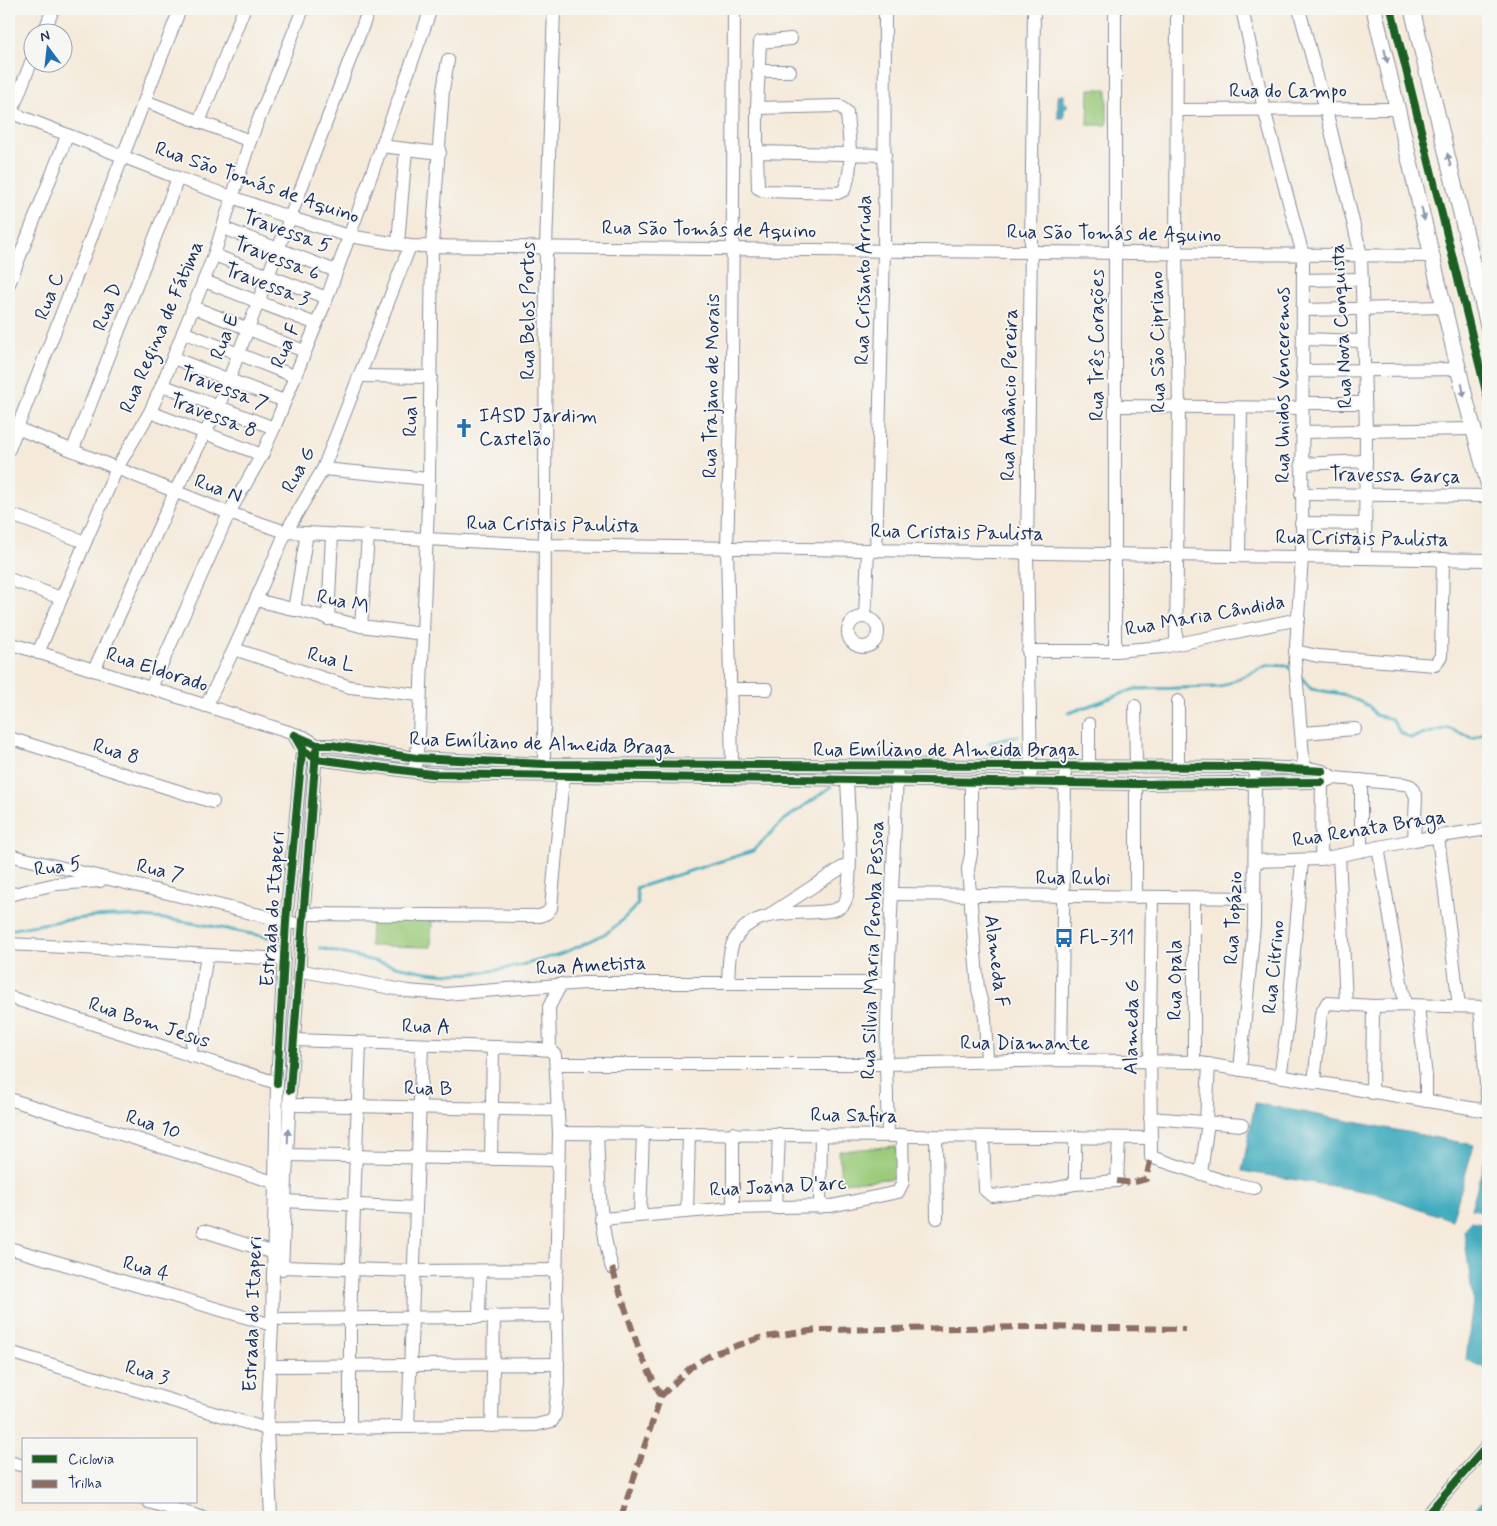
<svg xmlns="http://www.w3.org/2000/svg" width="1497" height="1526" font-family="Mynerve,sans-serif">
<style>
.green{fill:#9aca79;stroke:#5a7c6c}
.water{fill:#3fabbe;stroke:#2d6d8e}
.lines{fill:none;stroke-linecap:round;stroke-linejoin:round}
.stream{stroke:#3fabbe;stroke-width:3}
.minor-casing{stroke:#888c9c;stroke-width:14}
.major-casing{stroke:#888c9c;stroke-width:17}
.minor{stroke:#fff;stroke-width:12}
.major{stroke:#fff;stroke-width:15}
.quiet{stroke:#8d6e63;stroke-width:6;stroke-dasharray:12 6;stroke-linecap:butt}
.cycleway-casing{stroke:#f6f6f2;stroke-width:11}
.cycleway{stroke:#1b5e20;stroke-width:8}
.oneway{fill:#8d97ae}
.labels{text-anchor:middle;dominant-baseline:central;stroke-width:4;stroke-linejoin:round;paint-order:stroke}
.street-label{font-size:20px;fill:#1b2f5e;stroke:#f6f6f2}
.poi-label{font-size:20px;fill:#1b2f5e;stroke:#f6f6f2;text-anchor:start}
</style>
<rect width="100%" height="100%" fill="#f6f6f2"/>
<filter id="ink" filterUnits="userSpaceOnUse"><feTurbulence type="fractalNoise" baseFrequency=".02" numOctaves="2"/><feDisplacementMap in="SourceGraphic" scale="10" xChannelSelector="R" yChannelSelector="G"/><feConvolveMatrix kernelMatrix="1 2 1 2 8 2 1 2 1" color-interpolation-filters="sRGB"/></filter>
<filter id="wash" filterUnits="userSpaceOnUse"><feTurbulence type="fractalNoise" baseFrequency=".0096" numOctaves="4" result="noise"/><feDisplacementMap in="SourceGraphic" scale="20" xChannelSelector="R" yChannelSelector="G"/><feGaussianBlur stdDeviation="1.12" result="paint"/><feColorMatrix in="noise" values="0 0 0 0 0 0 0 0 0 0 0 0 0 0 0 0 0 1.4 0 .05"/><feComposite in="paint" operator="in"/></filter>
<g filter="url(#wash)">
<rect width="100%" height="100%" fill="#f5eada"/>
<g class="green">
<polygon points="1089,89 1107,89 1107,125 1088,125"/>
<polygon points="371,920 432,921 431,947 370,946"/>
<polygon points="896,1146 898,1178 841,1183 839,1151"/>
</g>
<g class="water">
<polygon points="1058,95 1064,95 1064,102 1068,105 1064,110 1064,118 1058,118"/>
<polygon points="1255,1103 1474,1145 1452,1220 1374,1193 1242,1171"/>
<polygon points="1488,1148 1488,1212 1471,1209"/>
<polygon points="1470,1221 1488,1224 1488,1369 1466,1360 1473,1301 1464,1231"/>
<polygon points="1488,1497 1488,1517 1464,1517"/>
</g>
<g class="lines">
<g class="stream">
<polyline points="1301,677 1311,689 1342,694 1354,699 1369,706 1375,715 1392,719 1400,732 1410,738 1447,728 1473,738 1488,731"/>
<polyline points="1069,713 1135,689 1220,687 1268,665 1287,666 1292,670"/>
<polyline points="989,743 1018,736"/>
<path d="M9 930C43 924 77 917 111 916 167 915 223 929 278 939"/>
<path d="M320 948C356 956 392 967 428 972 481 980 557 960 604 934 616 928 628 914 638 904L636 888 753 851 783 821 831 787"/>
</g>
</g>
</g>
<g filter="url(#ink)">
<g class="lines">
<g class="minor-casing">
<g id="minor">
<polyline points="1115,9 1115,651"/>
<polyline points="1242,9 1264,109 1303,255 1302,557 1295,661 1304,768"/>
<polyline points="1299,9 1326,110 1361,255 1366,431 1365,558"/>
<polyline points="44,32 53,9"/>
<polyline points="758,71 790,71"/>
<polyline points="145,101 250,141"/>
<polyline points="757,108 760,42 791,39"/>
<polyline points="1177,110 1399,109"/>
<polyline points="9,112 178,178 291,218 349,236 410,246 1433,256"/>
<polyline points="9,118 32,60"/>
<polyline points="199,122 244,9"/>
<polyline points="381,146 440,153"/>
<path d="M757 152 758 188 764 191 838 193 844 190C855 168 848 136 847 112L839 106 757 108V152L885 155"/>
<polyline points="223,228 336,271"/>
<polyline points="398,243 406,149"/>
<polyline points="214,255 327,298"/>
<polyline points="1303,280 1362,279"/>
<polyline points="204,281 316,324"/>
<polyline points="9,284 67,136"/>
<polyline points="193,307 304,351"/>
<polyline points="1303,310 1444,307"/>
<polyline points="183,332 294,376"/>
<polyline points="1303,339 1362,341"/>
<polyline points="173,358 284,401"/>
<polyline points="1302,371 1460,369"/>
<polyline points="360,376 431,377"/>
<polyline points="162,385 274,428"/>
<polyline points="1302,403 1365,403"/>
<polyline points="1116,406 1302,408"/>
<polyline points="150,412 262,455"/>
<polyline points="9,425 229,513 286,532 546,545 1488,560"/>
<polyline points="1301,432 1472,429"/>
<polyline points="9,449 180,9"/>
<polyline points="73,449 178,178"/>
<polyline points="1301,464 1366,461"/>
<polyline points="323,469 429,479"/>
<polyline points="1301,494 1488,496"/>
<polyline points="9,514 85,542"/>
<polyline points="1301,523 1364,524"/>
<polyline points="876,551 884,251 885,9"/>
<polyline points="1239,556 1241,408"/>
<polyline points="9,579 61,598"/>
<polyline points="256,600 361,626 423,634"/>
<polyline points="294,610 307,533"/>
<polyline points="865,617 868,551"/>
<circle cx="863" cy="632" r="15"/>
<polyline points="328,619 332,535"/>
<polyline points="361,626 368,537"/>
<polyline points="9,643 304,737 317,745 331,745 416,758 544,764 1255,767 1314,769 1323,771 1334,778"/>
<polyline points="1176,644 1179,407 1176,254 1177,9"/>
<polyline points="234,649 350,687 419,695"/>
<polyline points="1028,651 1115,651 1163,647 1299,619"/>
<polyline points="1295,651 1318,656 1435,665 1441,656 1443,559"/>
<polyline points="38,653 117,468 150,412 162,385 214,255 250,141 303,9"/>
<polyline points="94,670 175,492 218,408 369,9"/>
<polyline points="151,688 229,513 262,455 274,428 327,298 431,9"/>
<polyline points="731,689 767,689"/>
<polyline points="1178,701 1178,767"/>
<polyline points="206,706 234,649 286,532 323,469 410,246"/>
<polyline points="1135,706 1136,767"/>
<polyline points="1303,733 1355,729"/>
<polyline points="294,735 302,749 316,759 431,774 1136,784 1322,782 1334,778 1404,784 1411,786 1416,797 1414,840"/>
<polyline points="9,738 213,802"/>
<polyline points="544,764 546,247 554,9"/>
<polyline points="732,764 727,548 732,375 734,9"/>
<polyline points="415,765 419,737 429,479 432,246 443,90 448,60"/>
<polyline points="1089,767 1089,724"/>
<polyline points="1031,773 1027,553 1034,9"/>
<polyline points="1361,780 1361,851"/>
<polyline points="971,782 971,854 968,869 978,989 985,1017 987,1061"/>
<polyline points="1136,784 1136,897"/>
<polyline points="1438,837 1459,1006"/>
<polyline points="1378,847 1405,1005"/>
<polyline points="9,855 293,923"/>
<polyline points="1339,855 1346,1004"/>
<polyline points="1321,859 1322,776"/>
<polyline points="1255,861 1321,859 1414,840 1488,829"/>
<polyline points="892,894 1255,898"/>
<polyline points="9,895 56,884 100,881"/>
<polyline points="1152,897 1150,1024 1151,1157 1229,1183 1254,1188"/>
<polyline points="772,913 849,863"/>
<polyline points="303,914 540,916 547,913 551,908 563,777"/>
<polyline points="9,944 284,959"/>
<polyline points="299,972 303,971 407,991 445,994 584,983 888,983"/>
<path d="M728 982C729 969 728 952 734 941 757 895 834 925 845 902 854 883 848 804 847 780"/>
<polyline points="9,997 277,1083"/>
<polyline points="1418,1006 1426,1077 1426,1101"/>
<polyline points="1480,1008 1488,1108"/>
<polyline points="550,1050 549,1007 561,984"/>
<polyline points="190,1056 207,955"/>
<polyline points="1061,1060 1065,775"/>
<polyline points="1194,1062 1194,897"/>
<polyline points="557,1064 886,1064 1061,1060 1194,1062 1488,1111"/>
<polyline points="1240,1070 1254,925 1255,775"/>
<polyline points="1280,1077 1287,1030 1302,861"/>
<polyline points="1314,1083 1321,1014 1327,1003 1373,1006 1405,1005 1488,1007"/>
<polyline points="1372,1093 1373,1006"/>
<polyline points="9,1099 283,1185"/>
<polyline points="297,1105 558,1110"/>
<polyline points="1150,1118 1242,1125"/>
<polyline points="1206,1122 1209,1064"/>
<polyline points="559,1133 1150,1138"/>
<path d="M597 1133C599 1179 599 1224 612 1268"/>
<polyline points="888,1135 886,1064 888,983 897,775"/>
<polyline points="936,1136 937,1218"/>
<polyline points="983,1137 985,1190 992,1196 1047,1190 1075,1184 1117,1181 1119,1138"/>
<polyline points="287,1155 558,1160"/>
<polyline points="491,1159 493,1047"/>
<polyline points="1201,1173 1208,1122"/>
<polyline points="1075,1184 1075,1137"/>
<polyline points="285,1201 416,1208"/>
<polyline points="820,1207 821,1134"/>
<polyline points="733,1208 733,1133"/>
<polyline points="776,1208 779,1134"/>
<polyline points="687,1211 689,1133"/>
<polyline points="640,1215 643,1133"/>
<polyline points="601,1219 733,1208 831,1206 898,1192 903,1182 902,1135"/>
<polyline points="204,1231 274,1253"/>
<polyline points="9,1248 272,1325"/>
<polyline points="282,1267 414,1271 557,1270"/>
<polyline points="282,1269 290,1090 316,752"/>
<polyline points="479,1317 480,1271"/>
<polyline points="280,1319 557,1316"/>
<polyline points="9,1352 267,1429 536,1425 552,1421 555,1415 558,1383 556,1290 559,1133 555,1055 550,1050 526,1048 294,1040"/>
<polyline points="278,1366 558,1364"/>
<polyline points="492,1426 494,1316"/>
<polyline points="408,1427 422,1045"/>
<polyline points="350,1428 350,1318 360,1043"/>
<polyline points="9,1462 24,1466"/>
<polyline points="149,1502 201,1517"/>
<polyline points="271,1517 267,1429 272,1325 277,1083 286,921 303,742"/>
<polyline points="1425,1517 1488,1445"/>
</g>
</g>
<g class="major-casing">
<g id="major">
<polyline points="1374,9 1465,397 1488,483"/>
<polyline points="1412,9 1488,326"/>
</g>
</g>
<use href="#minor" class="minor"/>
<use href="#major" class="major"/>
<g class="quiet">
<polyline points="1117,1181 1132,1183 1146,1179 1151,1157"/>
<polyline points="612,1268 640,1353 661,1396"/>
<polyline points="621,1517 661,1396 691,1367 712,1354 759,1338 817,1330 1039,1327 1185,1329"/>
</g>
<g class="cycleway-casing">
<g id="cycleway">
<polyline points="1391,9 1488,400"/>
<polyline points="294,735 302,749 316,759 431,774 1136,784 1322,782"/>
<polyline points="294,735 317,745 331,745 416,758 544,764 1255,767 1323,771"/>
<polyline points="277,1083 286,921 303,742"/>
<polyline points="290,1090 316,751"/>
<polyline points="1425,1517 1488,1445"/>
</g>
</g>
<use href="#cycleway" class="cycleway"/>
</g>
<defs><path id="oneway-solid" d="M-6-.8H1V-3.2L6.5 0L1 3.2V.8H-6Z" transform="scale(1.25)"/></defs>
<g class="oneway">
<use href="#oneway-solid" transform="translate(1386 56) rotate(77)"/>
<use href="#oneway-solid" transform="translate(1449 160) rotate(-104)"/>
<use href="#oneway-solid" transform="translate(1423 214) rotate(77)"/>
<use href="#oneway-solid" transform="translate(1463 390) rotate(79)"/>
<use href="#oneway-solid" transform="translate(288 1136) rotate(-88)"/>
</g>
</g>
<defs>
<g id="church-bare" transform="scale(1.5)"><path d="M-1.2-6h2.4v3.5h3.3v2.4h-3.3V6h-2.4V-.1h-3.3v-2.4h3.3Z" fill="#1f6fb2" stroke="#f6f6f2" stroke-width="2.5" paint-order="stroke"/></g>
<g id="bus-bare" transform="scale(1.5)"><path d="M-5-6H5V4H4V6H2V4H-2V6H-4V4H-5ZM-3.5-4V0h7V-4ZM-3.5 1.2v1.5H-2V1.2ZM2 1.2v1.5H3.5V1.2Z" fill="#1f6fb2" stroke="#f6f6f2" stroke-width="2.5" paint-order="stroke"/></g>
</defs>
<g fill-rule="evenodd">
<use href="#church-bare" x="464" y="428"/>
<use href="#bus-bare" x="1064" y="938"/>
</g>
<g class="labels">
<g class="street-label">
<text x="1288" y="91">Rua do Campo</text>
<text transform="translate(257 183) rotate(19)">Rua São Tomás de Aquino</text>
<text transform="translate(709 230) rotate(1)">Rua São Tomás de Aquino</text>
<text transform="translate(287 232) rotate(20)">Travessa 5</text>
<text transform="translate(1114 234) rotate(1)">Rua São Tomás de Aquino</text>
<text transform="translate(277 259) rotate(21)">Travessa 6</text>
<text transform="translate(864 280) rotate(-89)">Rua Crisanto Arruda</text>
<text transform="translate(267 285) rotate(21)">Travessa 3</text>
<text transform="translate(50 296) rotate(-69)">Rua C</text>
<text transform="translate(108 307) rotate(-69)">Rua D</text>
<text transform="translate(528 311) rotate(-90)">Rua Belos Portos</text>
<text transform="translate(1342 326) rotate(-93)">Rua Nova Conquista</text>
<text transform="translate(162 327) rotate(-67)">Rua Regina de Fátima</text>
<text transform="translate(225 337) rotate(-69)">Rua E</text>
<text transform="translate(1158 342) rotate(-91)">Rua São Cipriano</text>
<text transform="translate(1097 345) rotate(-90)">Rua Três Corações</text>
<text transform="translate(286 346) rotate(-67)">Rua F</text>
<text transform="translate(1283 385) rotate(-90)">Rua Unidos Venceremos</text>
<text transform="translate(712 386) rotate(-89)">Rua Trajano de Morais</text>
<text transform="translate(224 389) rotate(21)">Travessa 7</text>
<text transform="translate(1010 395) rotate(-89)">Rua Amâncio Pereira</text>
<text transform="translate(213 416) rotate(21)">Travessa 8</text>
<text transform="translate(411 416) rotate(-89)">Rua I</text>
<text transform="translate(299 470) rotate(-62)">Rua G</text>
<text transform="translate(1395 476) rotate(1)">Travessa Garça</text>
<text transform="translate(218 489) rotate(20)">Rua N</text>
<text transform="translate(553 525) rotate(1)">Rua Cristais Paulista</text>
<text transform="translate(957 533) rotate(1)">Rua Cristais Paulista</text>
<text transform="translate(1362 539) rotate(1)">Rua Cristais Paulista</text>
<text transform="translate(343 602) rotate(12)">Rua M</text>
<text transform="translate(1205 616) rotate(-10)">Rua Maria Cândida</text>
<text transform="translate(331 660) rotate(16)">Rua L</text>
<text transform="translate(157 670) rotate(18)">Rua Eldorado</text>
<text transform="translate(542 744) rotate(2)">Rua Emíliano de Almeida Braga</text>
<text x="946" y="750">Rua Emíliano de Almeida Braga</text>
<text transform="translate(116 752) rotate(17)">Rua 8</text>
<text transform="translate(1369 829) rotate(-9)">Rua Renata Braga</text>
<text transform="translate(58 867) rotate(-8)">Rua 5</text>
<text transform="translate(160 871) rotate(13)">Rua 7</text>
<text x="1073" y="878">Rua Rubi</text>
<text transform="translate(273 909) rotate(-86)">Estrada do Itaperi</text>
<text transform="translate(1234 918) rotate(-87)">Rua Topázio</text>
<text transform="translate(873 950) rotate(-88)">Rua Silvia Maria Peroba Pessoa</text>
<text transform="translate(996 961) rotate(83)">Alameda F</text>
<text transform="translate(591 966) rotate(-3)">Rua Ametista</text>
<text transform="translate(1274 967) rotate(-85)">Rua Citrino</text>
<text transform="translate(1175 980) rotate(-90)">Rua Opala</text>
<text transform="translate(149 1023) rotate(18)">Rua Bom Jesus</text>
<text transform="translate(426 1027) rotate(2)">Rua A</text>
<text transform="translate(1132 1027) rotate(-89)">Alameda G</text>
<text x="1025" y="1043">Rua Diamante</text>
<text transform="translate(428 1089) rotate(1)">Rua B</text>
<text transform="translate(854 1116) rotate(1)">Rua Safira</text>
<text transform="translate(153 1125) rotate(18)">Rua 10</text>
<text transform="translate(778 1187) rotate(-3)">Rua Joana D'arc</text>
<text transform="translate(146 1269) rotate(16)">Rua 4</text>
<text transform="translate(253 1314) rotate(-88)">Estrada do Itaperi</text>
<text transform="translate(147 1373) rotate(16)">Rua 3</text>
</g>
<g class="poi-label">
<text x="479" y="416">IASD Jardim<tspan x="479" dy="23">Castelão</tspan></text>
<text x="1079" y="938">FL-311</text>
</g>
</g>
<rect width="1497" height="1526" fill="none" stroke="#f6f6f2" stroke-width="30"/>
<rect x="22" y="1438" width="175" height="65" fill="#f6f6f2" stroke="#9ea6b7"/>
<rect x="32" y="1455" width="25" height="8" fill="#1b5e20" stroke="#9ea6b7"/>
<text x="68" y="1464" font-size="15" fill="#1b2f5e">Ciclovia</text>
<rect x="32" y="1480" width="25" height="8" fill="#8d6e63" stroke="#9ea6b7"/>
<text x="68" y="1488" font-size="15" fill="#1b2f5e">Trilha</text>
<g transform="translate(48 48) rotate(345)"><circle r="24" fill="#f6f6f2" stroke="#9ea6b7"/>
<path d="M0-4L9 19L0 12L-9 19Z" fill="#1f6fb2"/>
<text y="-8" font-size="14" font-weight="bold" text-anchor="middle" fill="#1b2f5e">N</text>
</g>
</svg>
